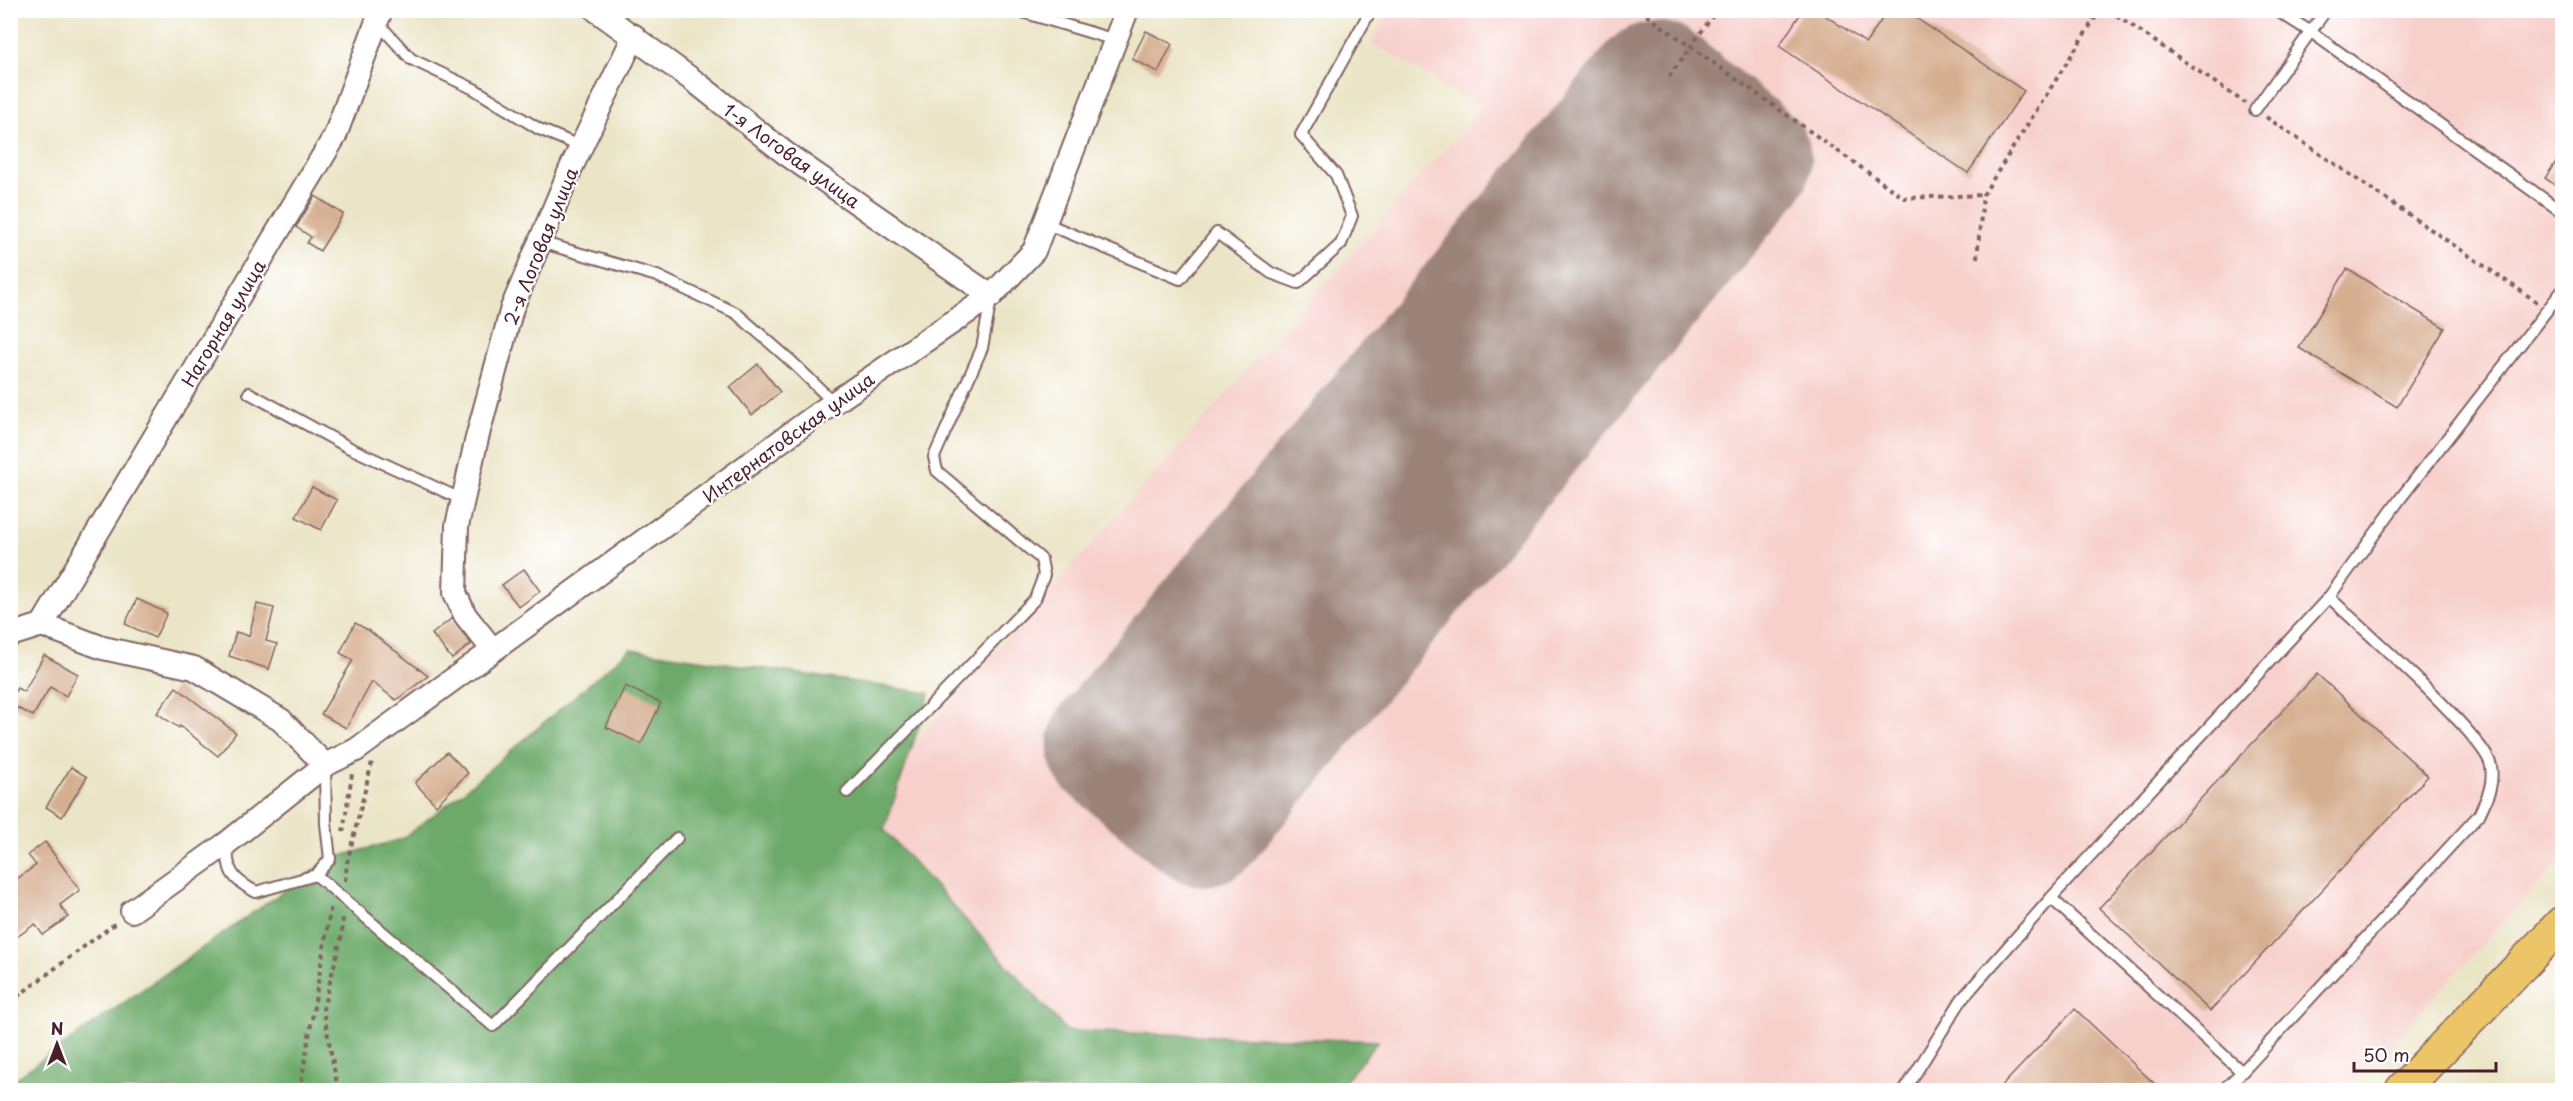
<svg xmlns="http://www.w3.org/2000/svg" width="2573" height="1101" font-family="'Playpen Sans',sans-serif">
<style>
.built{fill:#f7d0cc}
.forest{fill:#6daa6b;stroke:#5c644b;stroke-width:1.5}
.lines{fill:none;stroke-linecap:round;stroke-linejoin:round}
.runway{stroke:#9a8279;stroke-width:129}
.building{fill:#d6ae90}
.service-casing{stroke:#826462;stroke-width:14}
.minor-casing{stroke:#826462;stroke-width:26}
.primary-casing{stroke:#826462;stroke-width:36}
.path{stroke:#826462;stroke-width:4;stroke-dasharray:4.5 4.5;stroke-linecap:butt}
.service{stroke:#fff;stroke-width:10}
.minor{stroke:#fff;stroke-width:22}
.primary{stroke:#edc569;stroke-width:33}
.labels{text-anchor:middle;dominant-baseline:central;stroke-width:4.5;stroke-linejoin:round;paint-order:stroke}
.street-label{font-size:18px;fill:#4a1f2b;stroke:#fff}
</style>
<rect width="100%" height="100%" fill="#fff"/>
<filter id="ink" filterUnits="userSpaceOnUse"><feTurbulence type="fractalNoise" baseFrequency=".0167" numOctaves="2"/><feDisplacementMap in="SourceGraphic" scale="12" xChannelSelector="R" yChannelSelector="G"/><feConvolveMatrix kernelMatrix="1 2 1 2 8 2 1 2 1" color-interpolation-filters="sRGB"/></filter>
<filter id="wash" filterUnits="userSpaceOnUse"><feTurbulence type="fractalNoise" baseFrequency=".008" numOctaves="4" result="noise"/><feDisplacementMap in="SourceGraphic" scale="24" xChannelSelector="R" yChannelSelector="G"/><feGaussianBlur stdDeviation="1.35" result="paint"/><feColorMatrix in="noise" values="0 0 0 0 0 0 0 0 0 0 0 0 0 0 0 0 0 1.4 0 .05"/><feComposite in="paint" operator="in"/></filter>
<g filter="url(#wash)">
<rect width="100%" height="100%" fill="#ebe5c7"/>
<polygon class="built" points="1389,11 2562,11 2562,859 2347,1090 603,1090 1482,108 1371,43"/>
<polygon class="forest" points="630,649 930,693 884,830 1067,1031 1378,1041 1338,1090 11,1090 10,1082 330,859 402,839 464,791"/>
<g class="lines">
<polygon class="runway" points="1656,86 1747,161 1203,821 1112,746"/>
</g>
<g id="blocks">
<g class="building">
<polygon points="1803,10 1817,10 1866,43 1888,10 1904,10 2024,91 1968,173 1779,46"/>
<polygon points="1146,31 1172,44 1158,72 1132,59"/>
<polygon points="2562,153 2562,190 2545,178"/>
<polygon points="315,196 343,214 320,251 307,243 311,237 296,227"/>
<polygon points="2347,269 2445,328 2397,407 2299,348"/>
<polygon points="758,364 780,392 752,415 730,387"/>
<polygon points="312,487 337,500 321,530 296,517"/>
<polygon points="524,569 540,591 519,607 502,585"/>
<polygon points="137,599 167,613 155,638 125,624"/>
<polygon points="257,604 274,608 266,641 277,644 269,669 229,656 236,632 249,636"/>
<polygon points="452,618 471,644 452,659 432,634"/>
<polygon points="355,623 368,630 428,676 396,700 372,682 346,728 321,714 353,660 340,653"/>
<polygon points="44,655 78,674 66,696 50,687 33,716 10,704 10,701 17,688 24,692"/>
<polygon points="2317,674 2428,776 2210,1011 2099,908"/>
<polygon points="625,686 661,703 641,744 606,727"/>
<polygon points="176,687 236,733 218,756 180,726 179,728 157,713"/>
<polygon points="447,752 468,773 436,805 415,783"/>
<polygon points="71,767 87,777 62,817 46,807"/>
<polygon points="45,842 80,890 60,905 68,917 43,935 35,924 10,942 10,884 36,865 28,855"/>
<polygon points="2075,1009 2161,1090 1998,1090"/>
</g>
</g>
</g>
<g filter="url(#ink)">
<use href="#blocks" fill-opacity="0" stroke="#826462" stroke-width="1.5"/>
<g class="lines">
<g class="service-casing">
<g id="service">
<polyline points="1016,10 1115,40"/>
<polyline points="2276,10 2311,32 2562,212"/>
<polyline points="377,22 411,59 474,89 539,129 582,147"/>
<polyline points="2255,110 2326,10"/>
<polyline points="1045,223 1180,279 1217,233 1271,273 1298,283 1341,244 1352,216 1336,175 1301,135 1371,10"/>
<polyline points="540,242 657,276 736,313 791,361 834,403"/>
<polyline points="249,393 350,448 463,500"/>
<polyline points="847,792 1035,599 1044,575 1041,559 937,471 934,457 982,348 991,299"/>
<path d="M227 843C227 871 231 879 256 892L316 875 330 859 326 824 325 767"/>
<polyline points="316,875 493,1026 677,838"/>
<polyline points="2051,898 2242,1072 2223,1090"/>
<path d="M2242 1072 2479 815C2487 798 2494 785 2491 766 2486 736 2358 625 2329 597"/>
<polyline points="1905,1090 1962,999 2051,898 2329,597 2400,499 2562,291"/>
</g>
</g>
<g class="minor-casing">
<g id="minor">
<polyline points="596,10 698,84 785,153 991,296"/>
<polyline points="42,625 335,136 381,10"/>
<polyline points="42,625 103,648 194,668 281,720 325,765"/>
<polyline points="10,635 42,625"/>
<polyline points="493,650 465,615 455,593 457,526 477,438 512,308 571,168 634,36"/>
<polyline points="132,911 227,843 325,765 356,750 822,411 991,296 1034,251 1127,10"/>
</g>
</g>
<g class="primary-casing">
<polyline id="primary" points="2402,1090 2562,923"/>
</g>
<g class="path">
<polyline points="1639,10 1904,198 1983,195"/>
<polyline points="2109,10 2245,103"/>
<polyline points="1669,77 1717,10"/>
<polyline points="2266,117 2537,302"/>
<polyline points="1977,258 1983,195 2100,10"/>
<polyline points="343,832 352,774"/>
<polyline points="345,881 347,863 372,762"/>
<polyline points="10,1002 117,922"/>
<polyline points="300,1090 331,905"/>
<polyline points="338,1090 323,1009 342,935 343,915"/>
</g>
<use href="#service" class="service"/>
<use href="#minor" class="minor"/>
<use href="#primary" class="primary"/>
</g>
</g>
<g class="labels">
<g class="street-label">
<text transform="translate(792 155) rotate(36)">1-я Логовая улица</text>
<text transform="translate(540 246) rotate(-68)">2-я Логовая улица</text>
<text transform="translate(223 323) rotate(-59)">Нагорная улица</text>
<text transform="translate(788 437) rotate(-36)">Интернатовская улица</text>
</g>
</g>
<rect width="2573" height="1101" fill="none" stroke="#fff" stroke-width="36"/>
<g transform="translate(57 1044)" stroke="#ffffff" stroke-width="4.5" paint-order="stroke">
<path d="M0-4.5L10 22L0 15L-10 22Z" fill="#4a1f2b"/>
<text y="-9" font-size="16" font-weight="bold" text-anchor="middle" fill="#4a1f2b">N</text>
</g>
<path d="M2354 1062v9h142v-9" fill="none" stroke="#4a1f2b" stroke-width="3"/>
<text x="2363" y="1062" font-size="18" fill="#4a1f2b" stroke="#ffffff" stroke-width="4.5" paint-order="stroke">50 m</text>
</svg>
